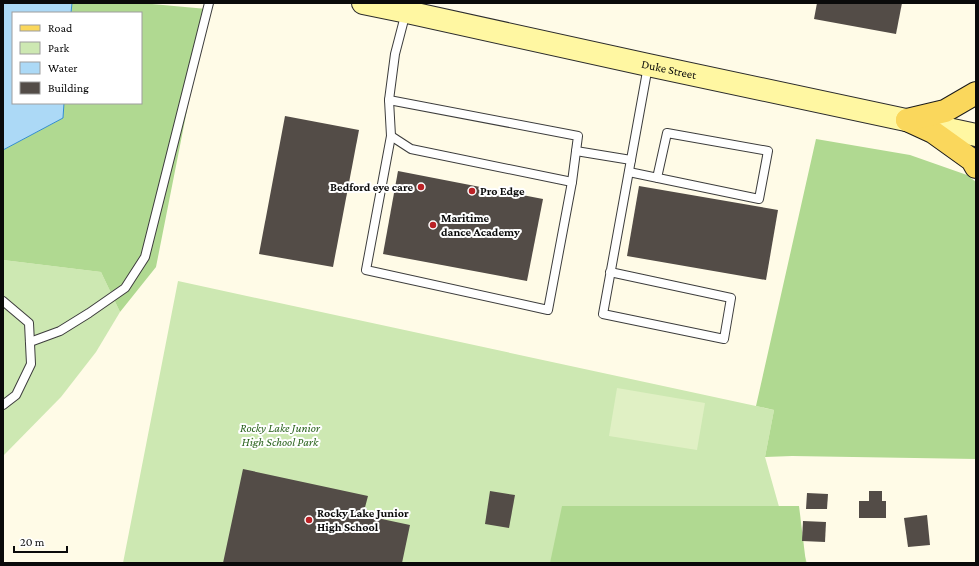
<svg xmlns="http://www.w3.org/2000/svg" width="979" height="566" font-family="'Crimson Pro',serif">
<style>
.green{fill:#cde8b2}
.forest{fill:#b0d991}
.pitch{fill:#e0f0c4}
.water{fill:#acd9f6;stroke:#328dce}
.building{fill:#534c47}
.lines{fill:none;stroke-linecap:round;stroke-linejoin:round}
.service-casing{stroke:#3d3d3d;stroke-width:10}
.secondary-casing{stroke:#2c2c2c;stroke-width:24}
.primary-casing{stroke:#1b1b1b;stroke-width:24}
.service{stroke:#fff;stroke-width:8}
.secondary{stroke:#fff7a2;stroke-width:22}
.primary{stroke:#fad75c;stroke-width:22}
.poi-dot{fill:#ba2226;stroke:#fff;stroke-width:1.5}
.labels{text-anchor:middle;dominant-baseline:central;stroke-width:4;stroke-linejoin:round;paint-order:stroke}
.street-label{font-size:12px;fill:#0a0a0a;stroke:#fff}
.poi-label{font-size:12px;font-weight:bold;fill:#0a0a0a;stroke:#fff;text-anchor:start}
.park-label{font-size:12px;font-style:italic;fill:#28611b;stroke:#fff}
</style>
<rect width="100%" height="100%" fill="#fffbe7"/>
<g class="green">
<polygon points="3,260 101,272 120,312 96,352 61,397 3,456"/>
<polygon points="178,281 774,410 765,457 787,535 805,557 807,563 123,563"/>
</g>
<g class="forest">
<polygon points="72,3 141,3 207,9 156,267 120,312 101,272 3,260 3,150 63,118 64,103 141,103 141,13 71,13"/>
<polygon points="816,139 910,155 967,175 976,182 976,459 792,456 765,457 774,410 756,406"/>
<polygon points="562,506 799,506 806,563 550,563"/>
</g>
<polygon class="pitch" points="617,388 705,403 697,450 609,436"/>
<polygon class="water" points="3,3 72,3 71,13 13,13 13,103 64,103 63,118 3,150"/>
<g class="building">
<polygon points="817,3 902,3 896,34 814,19"/>
<polygon points="285,116 359,130 333,267 259,254"/>
<polygon points="398,171 543,199 527,281 383,254"/>
<polygon points="639,186 778,210 766,280 627,256"/>
<polygon points="243,469 368,496 363,515 410,525 402,563 223,563"/>
<polygon points="490,491 515,495 509,528 485,524"/>
<polygon points="869,491 882,491 882,501 886,501 886,518 859,518 859,501 869,501"/>
<polygon points="807,493 828,494 827,509 806,509"/>
<polygon points="927,515 930,545 908,547 904,518"/>
<polygon points="803,521 826,522 825,542 802,541"/>
</g>
<g class="lines">
<g class="service-casing">
<g id="service">
<polyline points="406,12 395,54 389,100 391,136 411,149 572,182"/>
<polyline points="389,100 578,136 572,182 548,310 366,270 391,136"/>
<polyline points="576,151 631,160"/>
<polyline points="629,172 759,199 768,151 667,133 657,178"/>
<polyline points="610,272 731,298 724,339 603,314 648,66"/>
<polyline points="3,301 29,323 31,364 16,395 3,405"/>
<polyline points="30,342 60,331 89,313 125,288 145,257 209,3"/>
</g>
</g>
<g class="secondary-casing">
<g id="secondary">
<path id="s1" d="M363 3 407 12 648 65 976 135"/>
</g>
</g>
<g class="primary-casing">
<g id="primary">
<polyline points="907,120 933,132 972,160 976,167"/>
<polyline points="907,120 945,111 976,93"/>
</g>
</g>
<use href="#service" class="service"/>
<use href="#secondary" class="secondary"/>
<use href="#primary" class="primary"/>
</g>
<g class="poi-dot">
<circle cx="421" cy="187" r="4"/>
<circle cx="472" cy="191" r="4"/>
<circle cx="433" cy="225" r="4"/>
<circle cx="309" cy="520" r="4"/>
</g>
<g class="labels">
<g class="street-label">
<text stroke="none"><textPath href="#s1" startOffset="313">Duke Street</textPath></text>
</g>
<g class="poi-label">
<text x="413" y="187" text-anchor="end">Bedford eye care</text>
<text x="480" y="191">Pro Edge</text>
<text x="441" y="218">Maritime<tspan x="441" dy="14">dance Academy</tspan></text>
<text x="317" y="513">Rocky Lake Junior<tspan x="317" dy="14">High School</tspan></text>
</g>
<g class="park-label">
<text x="280" y="428">Rocky Lake Junior<tspan x="280" dy="14">High School Park</tspan></text>
</g>
</g>
<rect width="979" height="566" fill="none" stroke="#0a0a0a" stroke-width="8"/>
<rect x="12" y="12" width="130" height="92" fill="#ffffff" stroke="#9d9d9d"/>
<rect x="20" y="25" width="20" height="6" fill="#fad75c" stroke="#9d9d9d"/>
<text x="48" y="32" font-size="12" fill="#0a0a0a">Road</text>
<rect x="20" y="42" width="20" height="12" fill="#cde8b2" stroke="#9d9d9d"/>
<text x="48" y="52" font-size="12" fill="#0a0a0a">Park</text>
<rect x="20" y="62" width="20" height="12" fill="#acd9f6" stroke="#9d9d9d"/>
<text x="48" y="72" font-size="12" fill="#0a0a0a">Water</text>
<rect x="20" y="82" width="20" height="12" fill="#534c47" stroke="#9d9d9d"/>
<text x="48" y="92" font-size="12" fill="#0a0a0a">Building</text>
<path d="M14 546v6h53v-6" fill="none" stroke="#0a0a0a" stroke-width="2"/>
<text x="20" y="546" font-size="12" fill="#0a0a0a" stroke="#ffffff" stroke-width="3" paint-order="stroke">20 m</text>
</svg>
